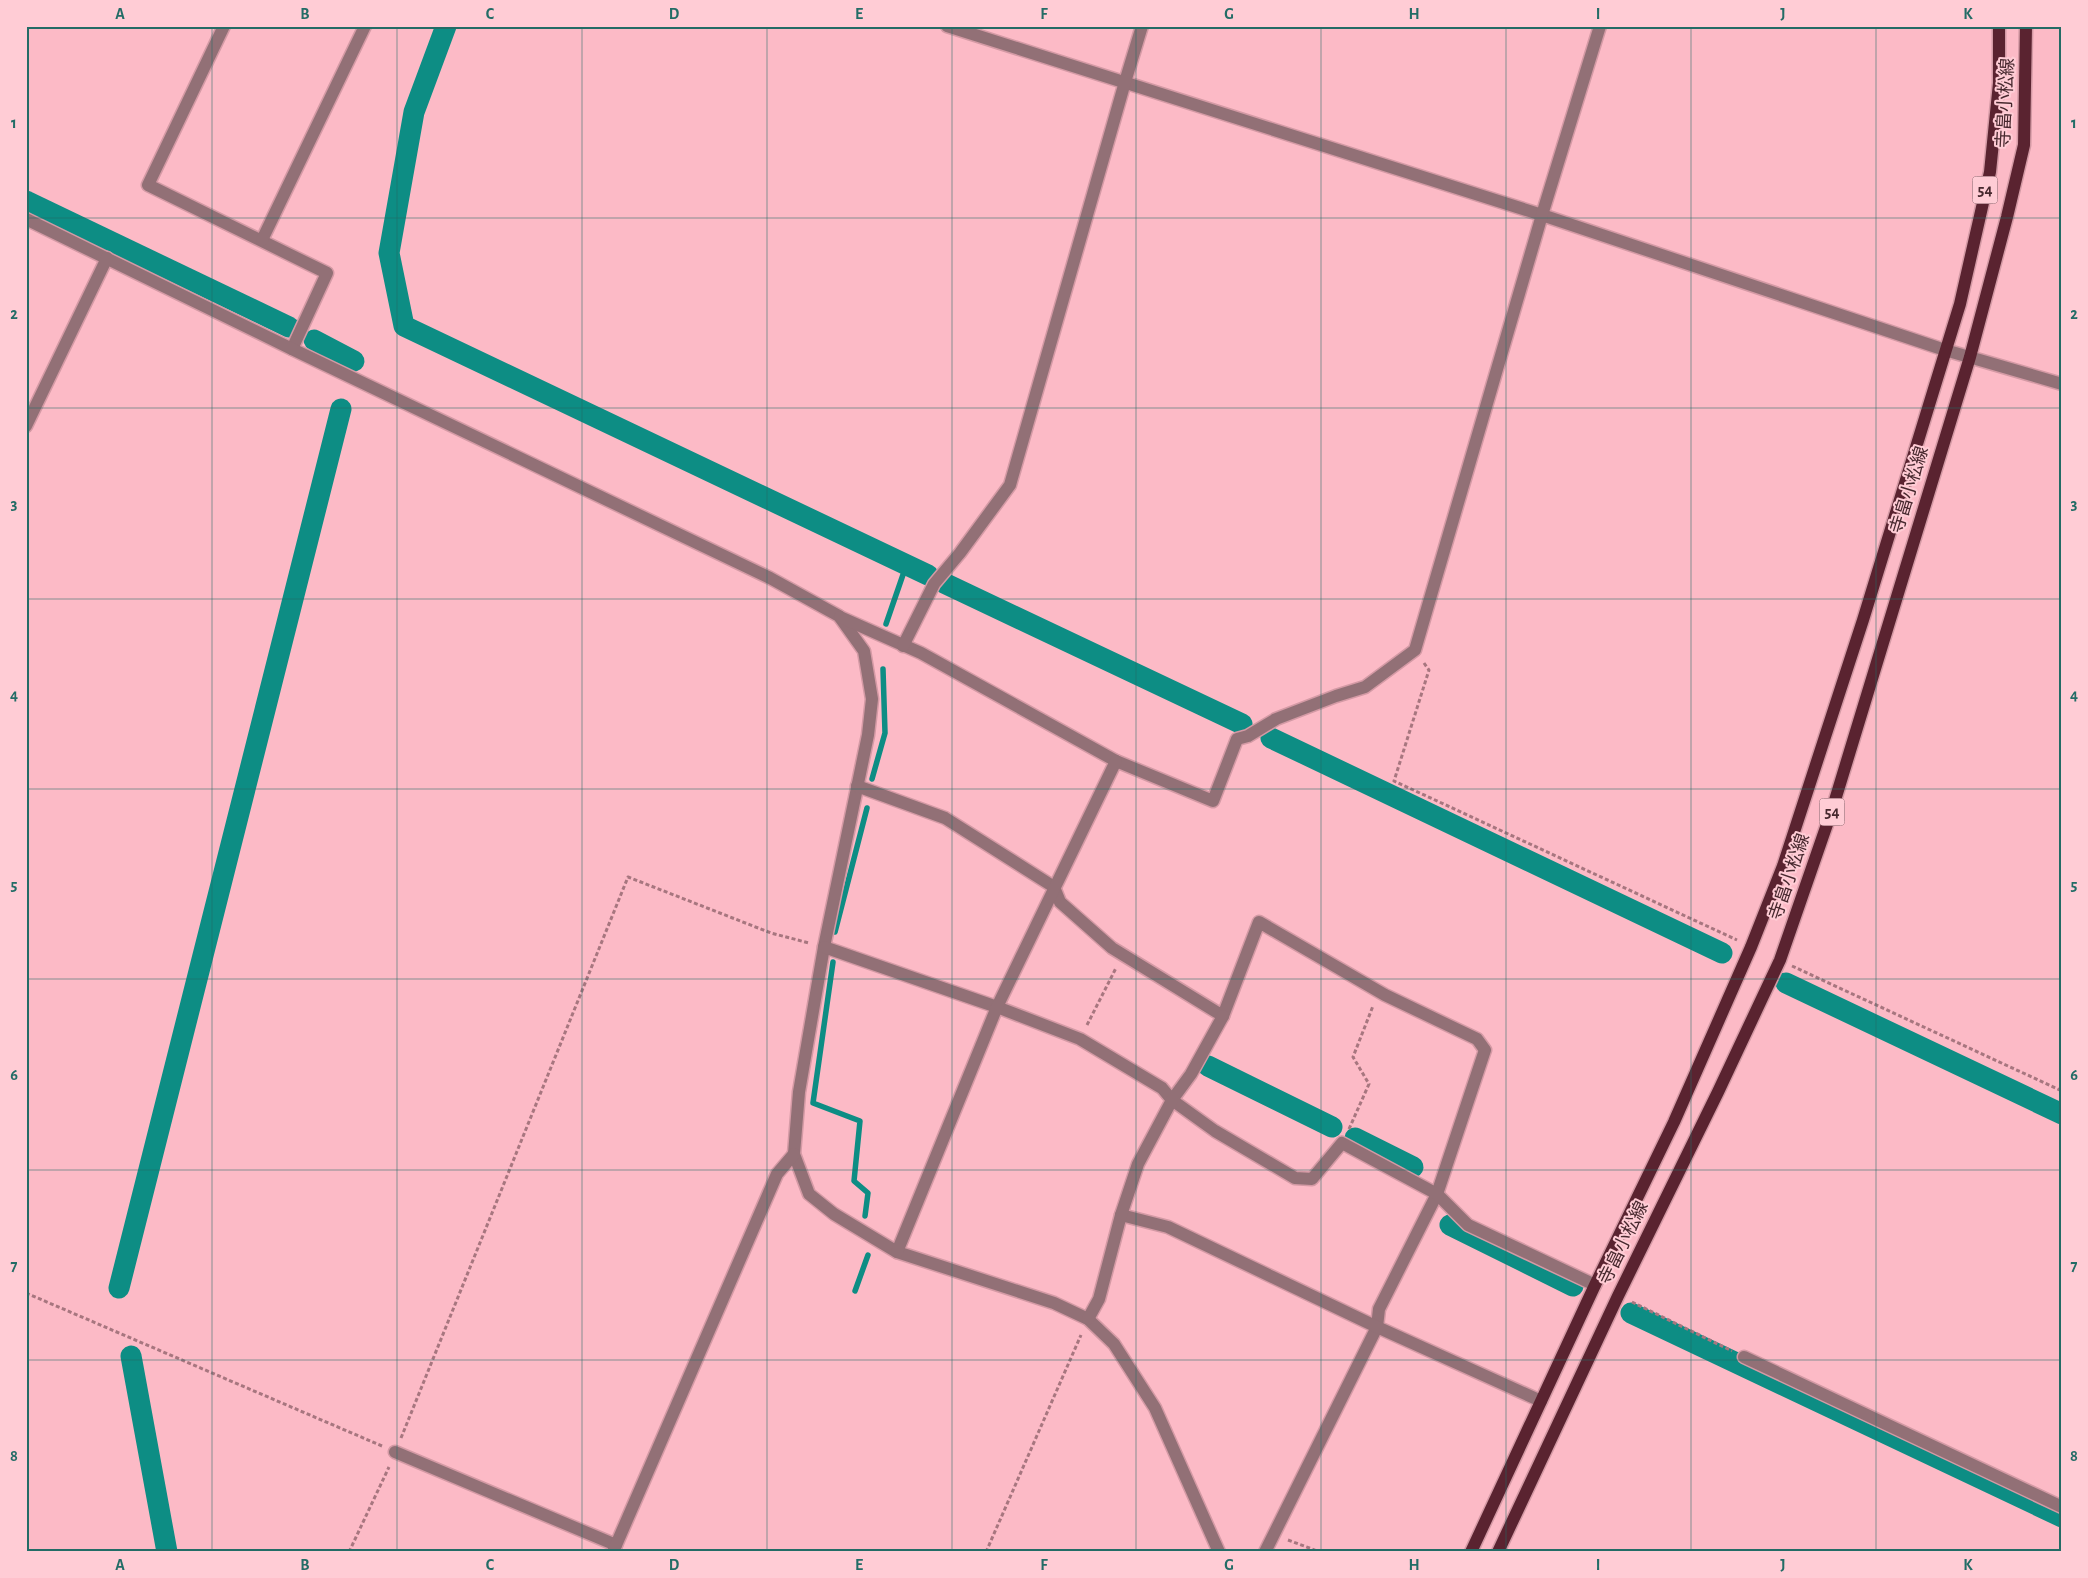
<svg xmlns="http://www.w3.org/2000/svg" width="2088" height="1578" font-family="'Alegreya Sans','Noto Sans JP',sans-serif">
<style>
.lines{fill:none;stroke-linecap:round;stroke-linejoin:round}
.stream{stroke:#0d8d84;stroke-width:5.5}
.canal{stroke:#0d8d84;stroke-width:21}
.minor-casing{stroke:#d49aa5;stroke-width:15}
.major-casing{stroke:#d49aa5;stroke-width:15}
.path{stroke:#a7767f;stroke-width:3;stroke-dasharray:4 2.5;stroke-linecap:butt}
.minor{stroke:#927076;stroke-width:12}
.major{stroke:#5a2330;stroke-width:12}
.grid{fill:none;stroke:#236c66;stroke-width:1;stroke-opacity:0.55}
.labels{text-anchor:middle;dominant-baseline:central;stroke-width:4;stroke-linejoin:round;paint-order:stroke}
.shield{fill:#ffccd5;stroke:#7e5960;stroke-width:1}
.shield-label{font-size:16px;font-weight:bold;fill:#47282e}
.street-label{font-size:18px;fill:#47282e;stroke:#ffccd5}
.neatline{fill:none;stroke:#236c66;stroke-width:2}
.grid-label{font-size:16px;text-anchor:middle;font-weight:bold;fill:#236c66}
</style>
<rect width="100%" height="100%" fill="#fcbac6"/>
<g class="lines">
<g class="stream">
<polyline points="886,624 906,566"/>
<polyline points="872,779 885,733 883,669"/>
<polyline points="835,932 867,808"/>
<polyline points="833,962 813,1103 860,1121 854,1181 868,1193 865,1216"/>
<polyline points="855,1291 868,1255"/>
</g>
<g class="canal">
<polyline points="446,26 414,112 389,253 404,326 928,575"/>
<polyline points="26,201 289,327"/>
<polyline points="314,340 354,361"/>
<polyline points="944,583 1242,724"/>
<polyline points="1271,738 1722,953"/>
<polyline points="1786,983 2062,1114"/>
<polyline points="1208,1066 1332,1127"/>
<polyline points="1355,1138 1413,1167"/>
<polyline points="1450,1225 1573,1286"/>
<polyline points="119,1288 341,409"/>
<polyline points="1631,1313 2062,1517"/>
<polyline points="131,1356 167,1552"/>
</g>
<g class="minor-casing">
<g id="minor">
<polyline points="224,26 148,185 327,273 292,349"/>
<polyline points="947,26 1542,215 1945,350 2062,384"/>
<polyline points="26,219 292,349 770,578 839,616 864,651 872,699 868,735 824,947 799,1092 794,1154 809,1194 834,1214 897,1252 1054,1303 1088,1319 1114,1344 1155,1408 1219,1552"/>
<polyline points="262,240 365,26"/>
<polyline points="26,426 107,258"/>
<polyline points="840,617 921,653 1116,761 1213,801 1237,739 1248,736 1276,719 1336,696 1365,687 1415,650 1542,215 1600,26"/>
<polyline points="903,646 934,584 960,553 1010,485 1125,82 1142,26"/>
<polyline points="857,786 945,818 1054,887 1060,902 1112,948 1223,1016 1259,922 1385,995 1477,1039 1485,1050 1437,1194 1379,1309 1377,1327 1265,1552"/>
<polyline points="824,947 997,1007 1080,1039 1162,1088 1172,1100 1215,1131 1295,1178 1312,1179 1342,1143 1437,1194 1468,1225 1595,1285"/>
<polyline points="1121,1215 1168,1227 1377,1327 1541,1401"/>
<polyline points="897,1252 997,1007 1116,761"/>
<polyline points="1088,1319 1099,1299 1121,1215 1138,1164 1172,1100 1191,1074 1223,1016"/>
<polyline points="1744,1357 2062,1507"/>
<polyline points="395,1452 616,1545"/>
<polyline points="613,1552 777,1174 794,1154"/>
</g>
</g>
<g class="major-casing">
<g id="major">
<polyline points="1471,1552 1595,1285 1674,1122 1751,947 1783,866 1863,620 1960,304 1990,172 1999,83 1999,26"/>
<polyline points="1498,1552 1618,1296 1718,1092 1780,960 1832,810 1970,357 2007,217 2024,145 2026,26"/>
</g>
</g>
<g class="path">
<polyline points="1424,663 1429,670 1394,781 1737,940"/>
<polyline points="1792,966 2062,1091"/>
<polyline points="1087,1025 1116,968"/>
<polyline points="1349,1129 1369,1084 1353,1057 1373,1006"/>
<polyline points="26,1293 382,1446"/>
<polyline points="1632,1302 1732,1351"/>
<polyline points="401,1438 628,877 771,933 809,943"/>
<polyline points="1288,1540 1320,1552"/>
<polyline points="349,1552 389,1467"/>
<polyline points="986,1552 1081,1335"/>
</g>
<use href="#minor" class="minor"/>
<use href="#major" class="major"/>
</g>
<path class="grid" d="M212 26V1552M397 26V1552M582 26V1552M767 26V1552M952 26V1552M1136 26V1552M1321 26V1552M1506 26V1552M1691 26V1552M1876 26V1552M26 218H2062M26 408H2062M26 599H2062M26 789H2062M26 979H2062M26 1170H2062M26 1360H2062"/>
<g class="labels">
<g class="shield">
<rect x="1972.5" y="176.5" width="25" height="27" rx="4"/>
<rect x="1819.5" y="798.5" width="25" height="27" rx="4"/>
</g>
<g class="shield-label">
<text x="1985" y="190">54</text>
<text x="1832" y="812">54</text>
</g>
<g class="street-label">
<text transform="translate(2006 103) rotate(-87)">寺畠小松線</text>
<text transform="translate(1910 490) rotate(-73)">寺畠小松線</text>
<text transform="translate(1790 877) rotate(-71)">寺畠小松線</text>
<text transform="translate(1624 1243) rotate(-64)">寺畠小松線</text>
</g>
</g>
<rect width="2088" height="1578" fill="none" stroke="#ffccd5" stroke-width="55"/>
<rect x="28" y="28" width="2032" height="1522" class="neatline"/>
<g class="grid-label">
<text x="120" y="19">A</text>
<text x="305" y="19">B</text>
<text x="490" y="19">C</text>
<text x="674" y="19">D</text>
<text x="859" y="19">E</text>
<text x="1044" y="19">F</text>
<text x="1229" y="19">G</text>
<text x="1414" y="19">H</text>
<text x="1598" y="19">I</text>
<text x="1783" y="19">J</text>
<text x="1968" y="19">K</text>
<text x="14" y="128">1</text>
<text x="2074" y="128">1</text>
<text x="14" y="319">2</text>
<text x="2074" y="319">2</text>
<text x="14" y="509">3</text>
<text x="2074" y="509">3</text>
<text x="14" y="700">4</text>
<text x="2074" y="700">4</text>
<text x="14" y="890">5</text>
<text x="2074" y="890">5</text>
<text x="14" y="1080">6</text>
<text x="2074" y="1080">6</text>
<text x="14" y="1271">7</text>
<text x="2074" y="1271">7</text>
<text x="14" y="1461">8</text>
<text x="2074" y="1461">8</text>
<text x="120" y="1570">A</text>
<text x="305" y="1570">B</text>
<text x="490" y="1570">C</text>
<text x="674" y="1570">D</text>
<text x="859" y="1570">E</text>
<text x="1044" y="1570">F</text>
<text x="1229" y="1570">G</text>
<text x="1414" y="1570">H</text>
<text x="1598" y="1570">I</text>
<text x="1783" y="1570">J</text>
<text x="1968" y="1570">K</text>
</g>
</svg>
